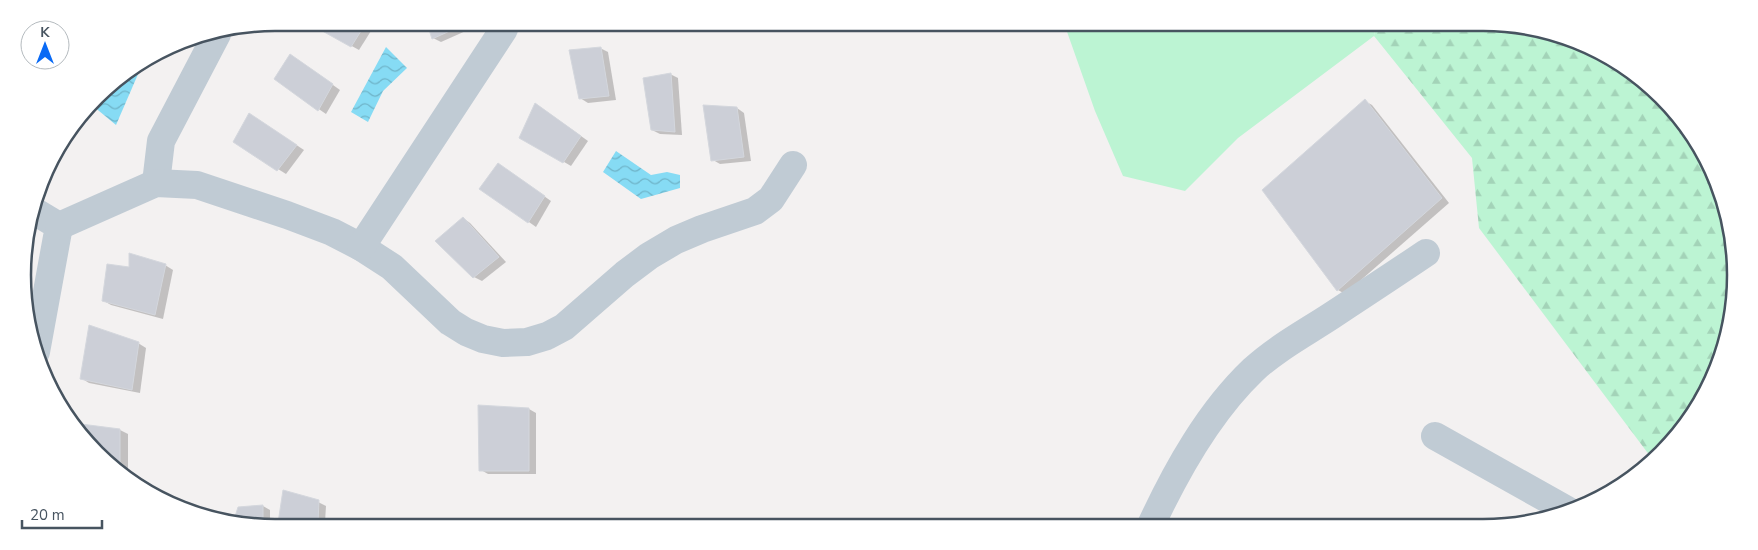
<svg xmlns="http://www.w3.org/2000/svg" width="1758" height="550" font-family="'Nunito Sans',sans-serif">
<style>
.green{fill:#bcf4d3}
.forest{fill:url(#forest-firs)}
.water{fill:url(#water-waves)}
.shadow{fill:#0003}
.building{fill:#cccfd7;stroke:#d4d7dd}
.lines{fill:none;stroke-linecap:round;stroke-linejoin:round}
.minor{stroke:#c0cbd4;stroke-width:28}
.rim{fill:none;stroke:#475460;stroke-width:2.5}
</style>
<defs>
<pattern id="forest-firs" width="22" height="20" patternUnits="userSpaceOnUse" patternTransform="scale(1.25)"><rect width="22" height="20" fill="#bcf4d3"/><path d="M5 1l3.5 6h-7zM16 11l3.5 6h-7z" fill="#a3d3b8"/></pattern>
<pattern id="water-waves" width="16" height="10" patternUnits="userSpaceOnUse" patternTransform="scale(1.25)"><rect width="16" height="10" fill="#86dbf4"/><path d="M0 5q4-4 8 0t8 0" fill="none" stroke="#6fb4c9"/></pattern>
</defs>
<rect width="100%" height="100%" fill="#f3f1f1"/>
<polygon class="green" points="1065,26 1375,27 1374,36 1238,138 1185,191 1123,176 1095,111"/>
<polygon class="forest" points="1375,27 1533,27 1624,65 1693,135 1731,226 1731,325 1702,401 1653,460 1479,228 1472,158 1374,36"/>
<g class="water">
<polygon points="386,47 407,68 383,91 368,122 351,112"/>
<polygon points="142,65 116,125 93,106 108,85"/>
<polygon points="616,151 651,175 667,172 680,175 680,188 641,199 603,172"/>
</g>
<g class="shadow">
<polygon points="310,23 376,23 359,50"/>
<polygon points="428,23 466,23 468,30 441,42 433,38"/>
<polygon points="600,48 608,52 616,100 588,103 580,98"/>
<polygon points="298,60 340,90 326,114 275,79"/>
<polygon points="670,74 678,78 682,135 660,134 652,130"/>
<polygon points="1365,101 1372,105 1449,203 1345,294 1338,290"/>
<polygon points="536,104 588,141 571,166 521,137"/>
<polygon points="737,108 744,113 751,161 720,164 713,160"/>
<polygon points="257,119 304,150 286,174 235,142"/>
<polygon points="506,169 551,201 536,227 481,188"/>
<polygon points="463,218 470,223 506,262 482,281 474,277"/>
<polygon points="165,265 173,270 163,319 111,305 104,301 131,268"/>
<polygon points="138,343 146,348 140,393 89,383 81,378"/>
<polygon points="529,409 536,413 536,474 488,474 481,470"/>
<polygon points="74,425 120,430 128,434 128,471 120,470"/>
<polygon points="318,502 326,506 325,523 279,523"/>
<polygon points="263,506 270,510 270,523 234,523"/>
</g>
<g class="building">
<polygon points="308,23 366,23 351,47"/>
<polygon points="427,23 461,23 461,26 432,39"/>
<polygon points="601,47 609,96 579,99 569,50"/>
<polygon points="290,54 333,84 318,111 274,79"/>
<polygon points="671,73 675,132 651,130 643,78"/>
<polygon points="1365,99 1442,198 1337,291 1262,190"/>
<polygon points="535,103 581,136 563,163 519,138"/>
<polygon points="703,105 737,107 744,157 711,161"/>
<polygon points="249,113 297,145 277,171 233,142"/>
<polygon points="498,163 545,196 528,223 479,189"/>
<polygon points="463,217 499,257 473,278 435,241"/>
<polygon points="129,253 166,264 155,315 102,301 107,264 129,267"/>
<polygon points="89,325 139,342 132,390 80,379"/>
<polygon points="478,405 529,408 529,471 479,471"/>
<polygon points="73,423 120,429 120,468 117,467"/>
<polygon points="283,490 319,500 318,523 278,523"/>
<polygon points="263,505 263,523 233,523 238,507"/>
</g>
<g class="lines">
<g class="minor">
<polyline points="156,183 161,141 217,34"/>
<polyline points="34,211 59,226 36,352"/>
<polyline points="59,226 156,183 197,185 287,215 332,232 361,247 392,267 450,322 466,332 483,339 503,343 527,342 547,336 564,327 625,274 649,256 676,240 702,229 755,211 771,199 793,165"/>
<polyline points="361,247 504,29"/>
<polyline points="1435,436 1567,510"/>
<path d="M1151 525C1177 469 1209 412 1253 370 1277 348 1305 333 1331 316 1363 295 1395 274 1426 253"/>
</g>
</g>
<path d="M0 0H1758V550H0ZM275 31H1483A244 244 0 0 1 1727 275V275A244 244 0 0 1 1483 519H275A244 244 0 0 1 31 275V275A244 244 0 0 1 275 31Z" fill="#fff" fill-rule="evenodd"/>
<path class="rim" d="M275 31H1483A244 244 0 0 1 1727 275V275A244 244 0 0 1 1483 519H275A244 244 0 0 1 31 275V275A244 244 0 0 1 275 31Z"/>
<g transform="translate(45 45)"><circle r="24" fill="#ffffff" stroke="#b5bbbf"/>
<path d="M0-4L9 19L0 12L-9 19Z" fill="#096af5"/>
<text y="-8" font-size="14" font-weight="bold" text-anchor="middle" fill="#475460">K</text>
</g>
<path d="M22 520v8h80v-8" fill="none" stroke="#475460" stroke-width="2.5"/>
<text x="30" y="520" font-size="15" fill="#475460" stroke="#ffffff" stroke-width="4" paint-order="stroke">20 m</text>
</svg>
